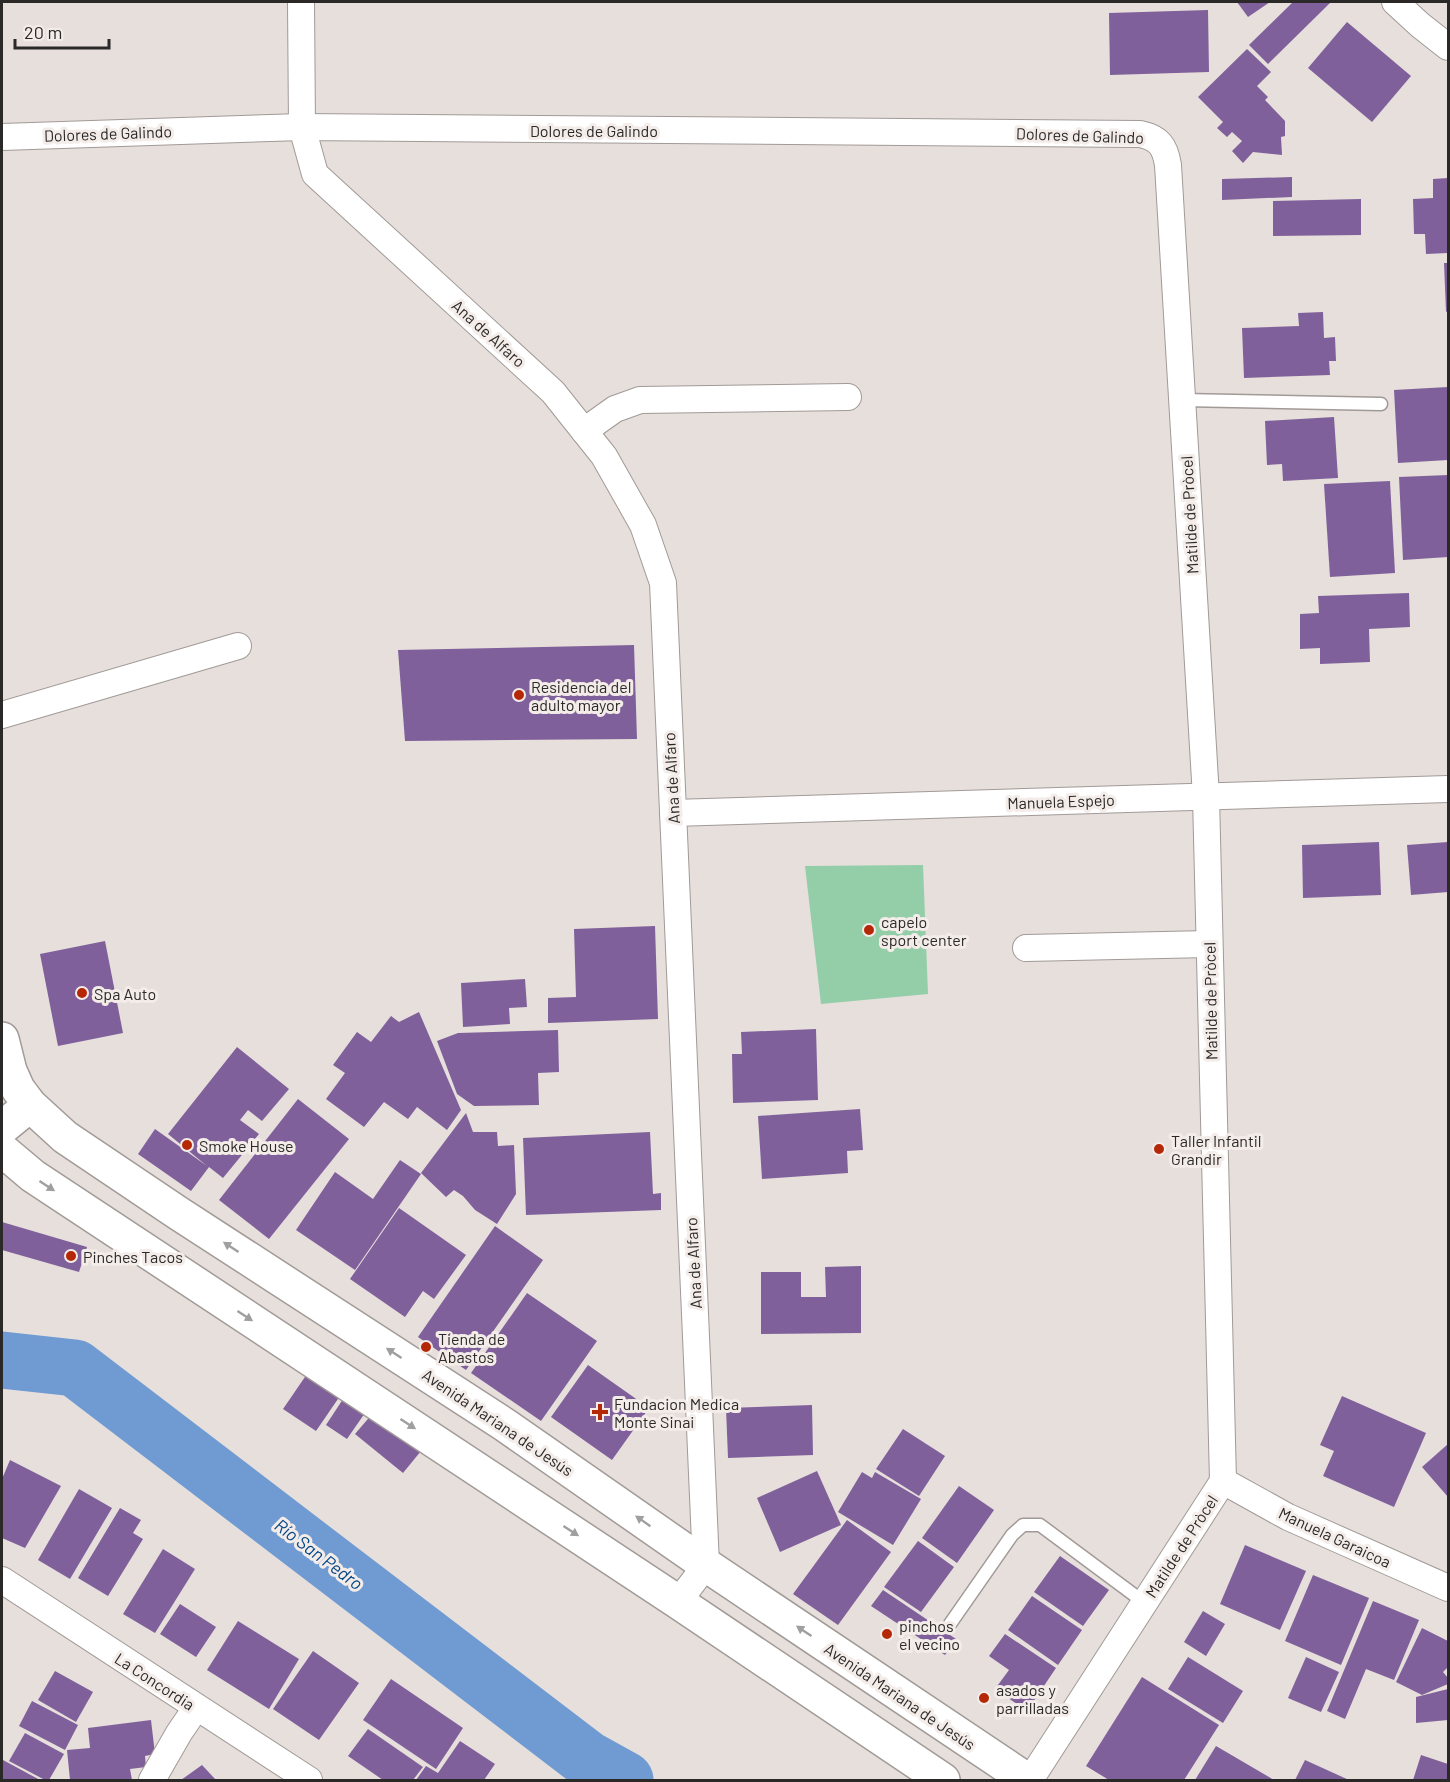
<svg xmlns="http://www.w3.org/2000/svg" width="1450" height="1782" font-family="Barlow,sans-serif">
<style>
.pitch{fill:#94cea8}
.lines{fill:none;stroke-linecap:round;stroke-linejoin:round}
.river{stroke:#6f9bd2;stroke-width:57}
.building{fill:#80609a}
.lane-casing{stroke:#a19a97;stroke-width:15}
.street-casing{stroke:#a19a97;stroke-width:28}
.secondary-casing{stroke:#a19a97;stroke-width:36}
.lane{stroke:#fff;stroke-width:12}
.street{stroke:#fff;stroke-width:26}
.secondary{stroke:#fff;stroke-width:33}
.oneway{fill:#a09f9e}
.poi-dot{fill:#b42808;stroke:#f3ece9;stroke-width:2}
.labels{text-anchor:middle;dominant-baseline:central;stroke-width:6;stroke-linejoin:round;paint-order:stroke}
.street-label{font-size:16px;fill:#2b2928;stroke:#f3ece9}
.poi-label{font-size:16px;fill:#2b2928;stroke:#f3ece9;text-anchor:start}
.water-label{font-size:18px;font-style:italic;fill:#044687;stroke:#f3ece9}
</style>
<rect width="100%" height="100%" fill="#e6dfdc"/>
<polygon class="pitch" points="923,865 928,994 821,1004 805,866"/>
<g class="lines">
<polyline class="river" points="2,1360 75,1368 587,1759 625,1780"/>
</g>
<g class="building">
<polygon points="1237,2 1270,2 1248,17"/>
<polygon points="1293,2 1331,2 1268,64 1249,45"/>
<polygon points="1208,10 1209,72 1110,75 1109,13"/>
<polygon points="1347,22 1411,76 1372,122 1308,68"/>
<polygon points="1247,49 1271,72 1257,86 1268,97 1265,100 1285,121 1285,136 1281,137 1282,155 1253,152 1243,163 1232,151 1242,141 1232,132 1227,137 1217,128 1223,122 1198,97"/>
<polygon points="1292,177 1292,197 1222,200 1222,179"/>
<polygon points="1448,178 1448,253 1426,254 1425,234 1414,234 1413,199 1433,198 1433,179"/>
<polygon points="1361,199 1361,235 1273,236 1273,201"/>
<polygon points="1444,263 1448,263 1448,311 1446,312"/>
<polygon points="1323,312 1324,338 1335,337 1336,361 1329,361 1330,375 1244,378 1242,328 1299,326 1298,313"/>
<polygon points="1448,387 1448,460 1398,463 1394,390"/>
<polygon points="1334,417 1338,478 1283,481 1282,464 1267,465 1265,421"/>
<polygon points="1448,475 1448,557 1403,560 1399,477"/>
<polygon points="1390,481 1395,573 1330,577 1324,484"/>
<polygon points="1409,593 1410,627 1369,629 1370,662 1320,664 1320,648 1300,649 1300,614 1319,613 1318,596"/>
<polygon points="634,645 637,739 405,741 398,650"/>
<polygon points="1379,842 1381,895 1303,898 1302,845"/>
<polygon points="1448,842 1448,892 1411,895 1407,845"/>
<polygon points="655,926 658,1019 548,1023 548,998 576,997 574,929"/>
<polygon points="105,941 123,1033 58,1046 40,954"/>
<polygon points="525,979 527,1007 509,1008 510,1024 463,1027 461,983"/>
<polygon points="419,1012 461,1110 447,1130 417,1107 408,1119 384,1102 364,1127 326,1099 345,1073 333,1065 357,1032 371,1042 391,1016 399,1022"/>
<polygon points="816,1029 818,1100 733,1103 732,1054 742,1054 741,1032"/>
<polygon points="558,1030 559,1072 538,1073 539,1105 474,1106 457,1094 437,1041 458,1033"/>
<polygon points="237,1047 289,1089 262,1121 248,1110 240,1120 259,1134 223,1178 209,1167 191,1191 138,1154 155,1129 207,1166 168,1134"/>
<polygon points="298,1099 349,1139 269,1239 219,1200"/>
<polygon points="860,1109 863,1150 847,1151 848,1173 762,1179 758,1116"/>
<polygon points="466,1113 473,1132 497,1132 498,1146 514,1145 516,1194 497,1224 475,1210 463,1196 454,1190 446,1197 421,1173"/>
<polygon points="650,1132 653,1194 661,1193 661,1210 526,1215 523,1138"/>
<polygon points="400,1160 421,1174 355,1270 296,1230 335,1172 373,1199"/>
<polygon points="399,1208 466,1255 434,1299 423,1291 405,1317 350,1279"/>
<polygon points="2,1222 87,1247 79,1272 2,1250"/>
<polygon points="495,1226 543,1260 466,1370 418,1337"/>
<polygon points="861,1266 861,1333 761,1334 761,1272 801,1272 801,1297 826,1297 825,1267"/>
<polygon points="527,1293 597,1341 541,1421 471,1373"/>
<polygon points="588,1365 649,1408 612,1460 551,1417"/>
<polygon points="307,1374 340,1396 316,1431 283,1409"/>
<polygon points="345,1396 367,1410 347,1439 326,1425"/>
<polygon points="1342,1396 1426,1433 1394,1507 1323,1476 1334,1451 1320,1445"/>
<polygon points="812,1405 813,1455 728,1458 726,1408"/>
<polygon points="373,1413 421,1451 403,1473 355,1434"/>
<polygon points="903,1429 945,1456 919,1496 876,1469"/>
<polygon points="1448,1444 1448,1497 1422,1467"/>
<polygon points="10,1460 61,1486 25,1548 2,1538 2,1479"/>
<polygon points="817,1471 841,1525 780,1552 757,1498"/>
<polygon points="862,1472 872,1478 875,1472 921,1499 893,1545 838,1512"/>
<polygon points="959,1486 994,1510 957,1563 922,1538"/>
<polygon points="79,1489 112,1508 70,1579 38,1560"/>
<polygon points="120,1508 141,1520 133,1533 143,1539 108,1596 78,1578"/>
<polygon points="847,1520 891,1552 838,1625 793,1594"/>
<polygon points="918,1541 954,1567 921,1612 884,1587"/>
<polygon points="1245,1545 1306,1571 1280,1630 1220,1604"/>
<polygon points="163,1549 195,1569 155,1633 123,1614"/>
<polygon points="1060,1556 1109,1590 1083,1626 1034,1592"/>
<polygon points="1313,1575 1369,1598 1341,1665 1285,1641"/>
<polygon points="883,1590 956,1639 945,1655 871,1606"/>
<polygon points="1032,1596 1082,1630 1058,1665 1008,1630"/>
<polygon points="1373,1601 1419,1620 1394,1680 1366,1669 1345,1719 1327,1711"/>
<polygon points="180,1604 216,1627 196,1657 160,1634"/>
<polygon points="1203,1611 1225,1624 1206,1656 1184,1642"/>
<polygon points="238,1621 299,1659 269,1709 207,1670"/>
<polygon points="1422,1628 1448,1641 1448,1667 1443,1672 1448,1678 1448,1684 1422,1695 1396,1682"/>
<polygon points="1005,1634 1056,1668 1027,1711 995,1689 1009,1670 989,1656"/>
<polygon points="313,1651 359,1683 319,1740 273,1709"/>
<polygon points="1188,1657 1243,1691 1223,1723 1168,1689"/>
<polygon points="1306,1657 1339,1672 1321,1712 1288,1698"/>
<polygon points="55,1671 93,1692 76,1722 38,1700"/>
<polygon points="1142,1677 1219,1725 1184,1780 1109,1780 1086,1766"/>
<polygon points="391,1679 463,1728 436,1769 363,1720"/>
<polygon points="1448,1689 1448,1720 1416,1723 1416,1697"/>
<polygon points="32,1701 78,1725 65,1750 19,1726"/>
<polygon points="151,1720 155,1754 145,1756 146,1767 130,1769 132,1780 70,1780 67,1750 90,1748 88,1728"/>
<polygon points="368,1729 423,1767 413,1780 383,1780 348,1756"/>
<polygon points="25,1733 64,1754 49,1780 45,1780 9,1761"/>
<polygon points="460,1741 495,1764 484,1780 416,1780 426,1766 438,1773"/>
<polygon points="1216,1746 1274,1780 1195,1780"/>
<polygon points="1421,1755 1448,1764 1448,1780 1413,1780"/>
<polygon points="3,1760 40,1780 2,1780 2,1764"/>
<polygon points="1305,1760 1349,1780 1295,1780"/>
<polygon points="202,1765 216,1780 181,1780"/>
</g>
<g class="lines">
<g class="lane-casing">
<g id="lane">
<polyline points="1182,400 1381,404"/>
<polyline points="950,1624 1012,1535 1023,1525 1040,1525 1145,1603"/>
</g>
</g>
<g class="street-casing">
<g id="street">
<polyline points="301,2 302,127 315,174 553,392 604,456 643,525 663,583 706,1565 678,1602"/>
<polyline points="1395,2 1420,25 1448,47"/>
<path d="M2 137 302 127 1140 134C1159 138 1165 146 1168 165L1206 797 1223 1481 1030 1780"/>
<polyline points="584,431 615,409 640,400 848,397"/>
<polyline points="2,715 238,646"/>
<polyline points="673,813 1448,789"/>
<polyline points="1026,948 1209,944"/>
<polyline points="1223,1481 1288,1517 1448,1588"/>
<polyline points="2,1580 309,1780"/>
<polyline points="152,1780 179,1733 196,1708"/>
</g>
</g>
<g class="secondary-casing">
<g id="secondary">
<polyline points="2,1039 10,1071 18,1089 30,1105 65,1137 178,1213 505,1425 706,1565 1027,1780"/>
<polyline points="2,1128 30,1105"/>
<polyline points="2,1150 33,1176 678,1602 943,1780"/>
</g>
</g>
<use href="#lane" class="lane"/>
<use href="#street" class="street"/>
<use href="#secondary" class="secondary"/>
</g>
<defs><path id="oneway-solid" d="M-6-.8H1V-3.2L6.5 0L1 3.2V.8H-6Z" transform="scale(1.5)"/></defs>
<g class="oneway">
<use href="#oneway-solid" transform="translate(47 1186) rotate(33)"/>
<use href="#oneway-solid" transform="translate(231 1247) rotate(-147)"/>
<use href="#oneway-solid" transform="translate(245 1316) rotate(33)"/>
<use href="#oneway-solid" transform="translate(394 1353) rotate(-147)"/>
<use href="#oneway-solid" transform="translate(408 1424) rotate(33)"/>
<use href="#oneway-solid" transform="translate(643 1521) rotate(-145)"/>
<use href="#oneway-solid" transform="translate(571 1531) rotate(33)"/>
<use href="#oneway-solid" transform="translate(804 1631) rotate(-146)"/>
</g>
<g class="poi-dot">
<circle cx="519" cy="695" r="6"/>
<circle cx="869" cy="930" r="6"/>
<circle cx="82" cy="993" r="6"/>
<circle cx="187" cy="1145" r="6"/>
<circle cx="1159" cy="1149" r="6"/>
<circle cx="71" cy="1256" r="6"/>
<circle cx="426" cy="1347" r="6"/>
<path d="M597 1403h6v6h6v6h-6v6h-6v-6h-6v-6h6z"/>
<circle cx="887" cy="1634" r="6"/>
<circle cx="984" cy="1698" r="6"/>
</g>
<g class="labels">
<g class="street-label">
<text x="594" y="130">Dolores de Galindo</text>
<text transform="translate(108 133) rotate(-2)">Dolores de Galindo</text>
<text transform="translate(1080 135) rotate(2)">Dolores de Galindo</text>
<text transform="translate(489 333) rotate(42)">Ana de Alfaro</text>
<text transform="translate(1189 515) rotate(-93)">Matilde de Pròcel</text>
<text transform="translate(671 778) rotate(-93)">Ana de Alfaro</text>
<text transform="translate(1061 801) rotate(-2)">Manuela Espejo</text>
<text transform="translate(1210 1001) rotate(-91)">Matilde de Pròcel</text>
<text transform="translate(693 1263) rotate(-93)">Ana de Alfaro</text>
<text transform="translate(498 1422) rotate(34)">Avenida Mariana de Jesús</text>
<text transform="translate(1335 1537) rotate(25)">Manuela Garaicoa</text>
<text transform="translate(1181 1546) rotate(-57)">Matilde de Pròcel</text>
<text transform="translate(155 1681) rotate(33)">La Concordia</text>
<text transform="translate(900 1696) rotate(34)">Avenida Mariana de Jesús</text>
</g>
<g class="poi-label">
<text x="531" y="686">Residencia del<tspan x="531" dy="18">adulto mayor</tspan></text>
<text x="881" y="921">capelo<tspan x="881" dy="18">sport center</tspan></text>
<text x="94" y="993">Spa Auto</text>
<text x="1171" y="1140">Taller Infantil<tspan x="1171" dy="18">Grandir</tspan></text>
<text x="199" y="1145">Smoke House</text>
<text x="83" y="1256">Pinches Tacos</text>
<text x="438" y="1338">Tienda de<tspan x="438" dy="18">Abastos</tspan></text>
<text x="614" y="1403">Fundacion Medica<tspan x="614" dy="18">Monte Sinai</tspan></text>
<text x="899" y="1625">pinchos<tspan x="899" dy="18">el vecino</tspan></text>
<text x="996" y="1689">asados y<tspan x="996" dy="18">parrilladas</tspan></text>
</g>
<g class="water-label">
<text transform="translate(319 1554) rotate(37)">Río San Pedro</text>
</g>
</g>
<rect width="1450" height="1782" fill="none" stroke="#2b2928" stroke-width="6"/>
<path d="M15 39v9h94v-9" fill="none" stroke="#2b2928" stroke-width="3"/>
<text x="24" y="39" font-size="18" fill="#2b2928" stroke="#f3ece9" stroke-width="4.5" paint-order="stroke">20 m</text>
</svg>
